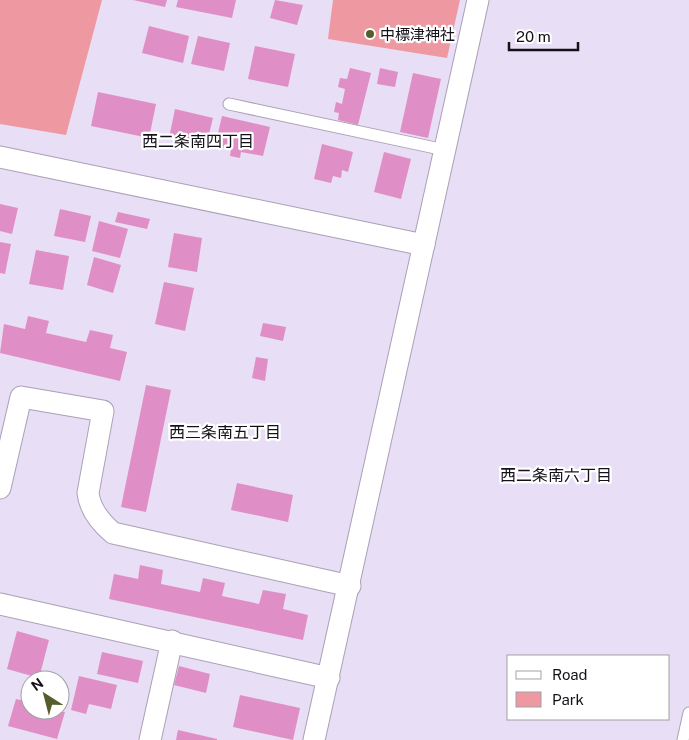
<svg xmlns="http://www.w3.org/2000/svg" width="689" height="740" font-family="'Public Sans','Noto Sans JP',sans-serif">
<style>
.green{fill:#ee99a1}
.building{fill:#e08fc6}
.lines{fill:none;stroke-linecap:round;stroke-linejoin:round}
.service-casing{stroke:#aaa0b6;stroke-width:13}
.minor-casing{stroke:#aaa0b6;stroke-width:23}
.service{stroke:#fff;stroke-width:11}
.minor{stroke:#fff;stroke-width:21}
.poi-dot{fill:#555d2c;stroke:#fff;stroke-width:2}
.labels{text-anchor:middle;dominant-baseline:central;stroke-width:4.5;stroke-linejoin:round;paint-order:stroke}
.poi-label{font-size:15px;fill:#151119;stroke:#fff;text-anchor:start}
.neighbourhood-label{font-size:16px;fill:#151119;stroke:#fff}
</style>
<rect width="100%" height="100%" fill="#e8def5"/>
<g class="green">
<polygon points="0,0 102,0 66,135 0,124"/>
<polygon points="333,0 460,0 447,58 328,39"/>
</g>
<g class="building">
<polygon points="133,0 167,0 165,7"/>
<polygon points="178,0 236,0 232,18 176,7"/>
<polygon points="275,0 303,5 297,25 270,18"/>
<polygon points="149,26 189,36 183,63 142,53"/>
<polygon points="198,36 230,43 224,71 191,64"/>
<polygon points="255,46 295,54 288,87 248,79"/>
<polygon points="350,68 371,73 358,125 338,120 339,113 334,112 336,102 342,104 345,89 338,87 340,78 347,79"/>
<polygon points="380,68 398,72 395,87 377,84"/>
<polygon points="413,73 441,79 428,138 400,132"/>
<polygon points="98,92 156,104 149,138 91,126"/>
<polygon points="175,109 213,118 206,146 169,138"/>
<polygon points="222,116 270,127 263,156 241,152 240,158 230,156 231,149 215,146"/>
<polygon points="322,144 353,152 348,172 342,170 341,178 333,176 331,183 314,179"/>
<polygon points="384,152 411,159 401,199 374,192"/>
<polygon points="0,204 18,208 12,234 0,231"/>
<polygon points="60,209 91,216 85,242 54,236"/>
<polygon points="118,212 150,219 147,229 115,222"/>
<polygon points="99,221 128,229 120,258 92,251"/>
<polygon points="174,233 202,238 197,272 168,267"/>
<polygon points="0,242 11,244 5,274 0,273"/>
<polygon points="36,250 69,256 63,290 29,284"/>
<polygon points="94,257 121,265 113,293 87,285"/>
<polygon points="164,282 194,288 185,331 155,324"/>
<polygon points="28,316 49,321 46,333 86,342 90,330 113,335 110,348 127,352 120,381 0,353 4,324 25,329"/>
<polygon points="263,323 286,327 283,341 260,336"/>
<polygon points="256,357 268,359 265,381 252,378"/>
<polygon points="146,385 171,390 146,512 121,507"/>
<polygon points="237,483 293,495 288,522 231,510"/>
<polygon points="140,565 163,570 161,584 200,592 203,578 225,583 222,596 259,604 263,590 286,594 283,609 308,615 303,640 109,599 114,574 138,579"/>
<polygon points="17,631 49,640 39,678 7,669"/>
<polygon points="102,652 143,661 138,683 97,674"/>
<polygon points="179,666 210,674 206,693 174,685"/>
<polygon points="79,676 117,685 111,709 89,704 86,714 71,710"/>
<polygon points="60,688 69,691 64,707 60,705"/>
<polygon points="240,695 300,708 293,740 233,727"/>
<polygon points="16,699 30,702 30,710 65,712 57,739 8,726"/>
<polygon points="178,730 217,739 217,740 176,740"/>
</g>
<g class="lines">
<g class="service-casing">
<g id="service">
<polyline points="229,104 445,150"/>
<polyline points="683,740 689,713"/>
</g>
</g>
<g class="minor-casing">
<g id="minor">
<polyline points="0,157 424,245"/>
<path d="M0 488 21 397 103 411 88 493C90 510 100 522 113 533L350 586"/>
<polyline points="0,604 329,678"/>
<polyline points="150,740 172,641"/>
<polyline points="314,740 478,0"/>
</g>
</g>
<use href="#service" class="service"/>
<use href="#minor" class="minor"/>
</g>
<circle class="poi-dot" cx="370" cy="34" r="5"/>
<g class="labels">
<g class="poi-label">
<text x="380" y="34">中標津神社</text>
</g>
<g class="neighbourhood-label">
<text x="198" y="141">西二条南四丁目</text>
<text x="225" y="432">西三条南五丁目</text>
<text x="556" y="475">西二条南六丁目</text>
</g>
</g>
<rect x="507" y="655" width="162" height="65" fill="#ffffff" stroke="#a1a0a3"/>
<rect x="516" y="671" width="25" height="8" fill="#ffffff" stroke="#a1a0a3"/>
<text x="552" y="680" font-size="15" fill="#151119">Road</text>
<rect x="516" y="692" width="25" height="15" fill="#ee99a1" stroke="#a1a0a3"/>
<text x="552" y="705" font-size="15" fill="#151119">Park</text>
<g transform="translate(45 695) rotate(324)"><circle r="24" fill="#ffffff" stroke="#a1a0a3"/>
<path d="M0-4L9 19L0 12L-9 19Z" fill="#555d2c"/>
<text y="-8" font-size="14" font-weight="bold" text-anchor="middle" fill="#151119">N</text>
</g>
<path d="M509 42v8h69v-8" fill="none" stroke="#151119" stroke-width="2.5"/>
<text x="516" y="42" font-size="15" fill="#151119" stroke="#ffffff" stroke-width="4" paint-order="stroke">20 m</text>
</svg>
